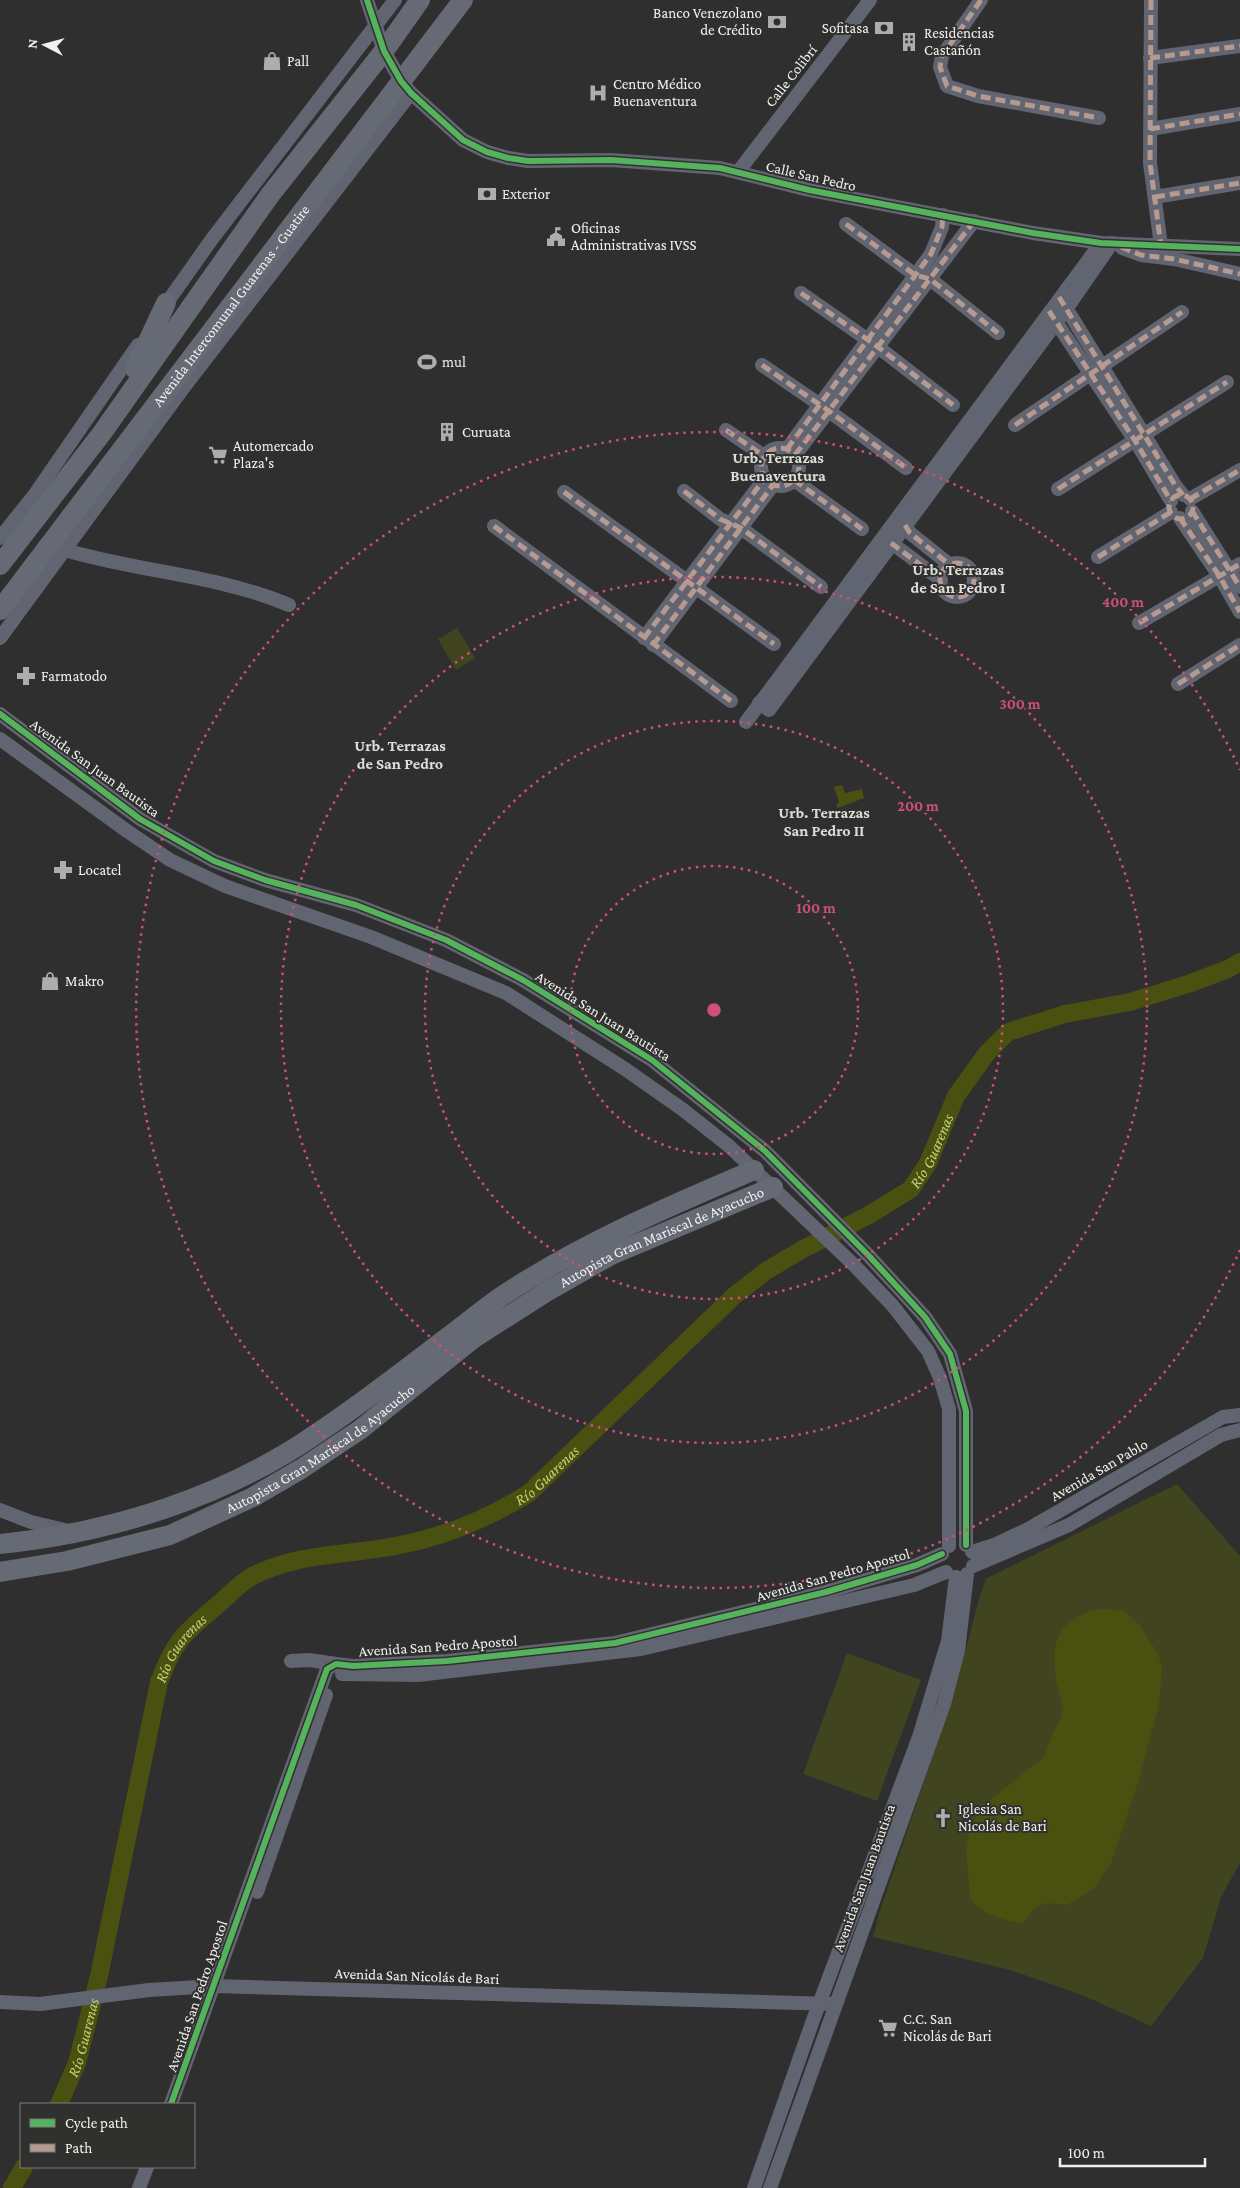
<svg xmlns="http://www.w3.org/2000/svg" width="1240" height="2188" font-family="'Crimson Pro',serif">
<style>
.green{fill:#40451f}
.water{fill:#495010}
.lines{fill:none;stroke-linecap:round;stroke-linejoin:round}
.river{stroke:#495010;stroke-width:18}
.minor{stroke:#616571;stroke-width:14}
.highway{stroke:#666a75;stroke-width:20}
.quiet{stroke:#b69a8f;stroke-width:5;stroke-dasharray:10 5;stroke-linecap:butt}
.cycleway-casing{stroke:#30302e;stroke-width:9}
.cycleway{stroke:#56b35d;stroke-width:6}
.ring{fill:none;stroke:#ce4e80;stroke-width:2.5;stroke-dasharray:2.5 5}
.labels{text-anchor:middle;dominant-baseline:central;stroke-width:4;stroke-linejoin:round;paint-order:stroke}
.poi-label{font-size:15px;fill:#f1f1ef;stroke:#30302e;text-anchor:start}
.street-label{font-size:15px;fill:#f1f1ef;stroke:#30302e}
.neighbourhood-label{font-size:16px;font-weight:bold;fill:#dcdcd9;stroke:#30302e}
.water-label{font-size:16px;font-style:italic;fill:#c4d073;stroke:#30302e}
.centre{fill:#ce4e80;stroke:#30302e;stroke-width:2.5}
.ring-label{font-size:15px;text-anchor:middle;font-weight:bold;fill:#ce4e80;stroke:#30302e;stroke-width:4;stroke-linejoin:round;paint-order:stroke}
</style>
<rect width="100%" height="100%" fill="#2f2f2f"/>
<g class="green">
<polygon points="457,628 475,658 456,670 438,639"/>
<polygon points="1177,1484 1240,1556 1240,1863 1221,1897 1203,1958 1151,2026 1082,1995 1010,1970 873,1937 880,1911 955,1690 981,1592 987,1578"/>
<polygon points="847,1653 921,1680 877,1801 803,1774"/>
</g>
<g class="water">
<polygon points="842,785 845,793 862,789 864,798 838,808 836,805 839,802 834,787"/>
<path d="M1108 1609 1124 1611 1139 1624 1157 1652 1162 1666 1159 1705 1137 1786 1111 1863 1094 1888 1067 1905 1047 1903 1036 1907 1023 1923C1005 1921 981 1914 970 1898L966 1850 969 1832 976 1817 990 1800 1044 1757 1052 1735 1061 1718 1064 1708 1056 1682 1054 1653 1057 1640 1063 1628 1077 1617 1092 1610Z"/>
</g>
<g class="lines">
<g class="river">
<path id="s1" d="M59 2104 77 2063 99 1976 159 1682C174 1642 183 1634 214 1608 226 1598 237 1586 249 1578 295 1552 350 1556 400 1545 447 1536 489 1518 529 1493L735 1295 766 1271 803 1249 869 1215 911 1189 928 1163 956 1096 987 1053 1008 1032 1065 1014 1130 1002 1188 984 1228 969 1240 962"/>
<polyline points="12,2188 24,2167"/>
</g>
<g class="minor">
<polyline points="367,0 384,51 401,81 411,93 463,140 487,152 508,158 528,161 611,160 720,168 809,190 1033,233 1101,243 1240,249"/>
<polyline points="981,0 942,56 940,67 947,86 978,96 1099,118"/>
<polyline points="1151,0 1150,163 1161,246"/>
<polyline points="1150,58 1240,46"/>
<polyline points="1150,129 1240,114"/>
<polyline points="738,172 870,0"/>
<polyline points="1155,197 1240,183"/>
<polyline points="846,224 915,275 930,279 998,333"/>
<polyline points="1122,248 1141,255 1174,259 1240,274"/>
<polyline points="801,293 878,347 953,405"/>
<polyline points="1063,303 1175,485 1183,495"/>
<polyline points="161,311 212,239 395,0"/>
<polyline points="1052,316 1136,442 1171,501"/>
<polyline points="762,365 829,411 906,468"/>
<polyline points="1015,425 1182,312"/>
<polyline points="726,430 764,456"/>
<circle cx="780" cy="467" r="19"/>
<polyline points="787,449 931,254 942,227 943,215"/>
<polyline points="795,455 974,221"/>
<polyline points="794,480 862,529"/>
<polyline points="1058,489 1227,382"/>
<polyline points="684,491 720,519 741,528 821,587"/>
<polyline points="564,492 774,644"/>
<polyline points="1190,499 1240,470"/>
<polyline points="1192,511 1240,587"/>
<polyline points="1180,518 1220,577 1240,612"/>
<polyline points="905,525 910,533 950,565"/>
<polyline points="494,526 731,701"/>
<polyline points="0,538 35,494 138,345"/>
<polyline points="885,538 941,580"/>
<path d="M65 550C139 572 218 575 289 605"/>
<polyline points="1098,557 1171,512"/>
<circle cx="957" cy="580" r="17"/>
<polyline points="1139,623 1240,564"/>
<polyline points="0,638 181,391 411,93"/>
<polyline points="644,638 765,478"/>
<polyline points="653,645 773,485"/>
<polyline points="1178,684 1240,645"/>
<polyline points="759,703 769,710 1067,308 1112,243"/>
<polyline points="0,714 140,819 214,861 265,880 356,905 446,940 523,980 652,1060 765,1151 869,1256 925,1317 950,1354 966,1411 966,1545"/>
<polyline points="746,722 1101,243"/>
<polyline points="0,739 127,831 170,860 225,886 371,937 506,993 625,1069 682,1109 729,1146 853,1264 893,1306 928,1351 940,1378 949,1409 949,1546"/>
<polyline points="0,1510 31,1522 69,1531"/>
<polyline points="972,1552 994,1545 1028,1529 1223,1417 1240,1415"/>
<polyline points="973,1566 1069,1525 1221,1435 1240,1430"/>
<polyline points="291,1661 309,1660 336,1664"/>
<polyline points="342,1674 418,1675 641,1649 914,1585 946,1572"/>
<polyline points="257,1892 326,1695"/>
<polyline points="0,2002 40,2004 149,1990 215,1986 835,2004"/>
<polyline points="171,2104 327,1669 336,1664 353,1666 447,1661 615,1643 826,1592 917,1565 942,1554"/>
<polyline points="139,2188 147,2167"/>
<polyline points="754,2188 812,2023 919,1737 948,1641 956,1577"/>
<polyline points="770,2188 944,1704 958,1651 967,1574"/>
</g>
<g class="highway">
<polyline points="135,369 166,303"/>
<polyline points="0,565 102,433 270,195 384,51 420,0"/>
<path id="s2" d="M0 610 463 0"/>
<path d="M0 1544C110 1533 225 1497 316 1434 360 1405 402 1372 444 1340 463 1326 482 1310 502 1296 581 1244 667 1207 754 1170"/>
<path id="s3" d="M0 1572 67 1561 170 1535 253 1497 301 1469 361 1429 474 1338 546 1292 611 1255 773 1187"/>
</g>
<g class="quiet">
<polyline points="981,0 942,56 940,67 947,86 978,96 1099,118"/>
<polyline points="1151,0 1150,163 1161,246"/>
<polyline points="1150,58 1240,46"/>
<polyline points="1150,129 1240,114"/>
<polyline points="1155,197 1240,183"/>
<polyline points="846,224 915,275 930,279 998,333"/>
<polyline points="1121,247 1141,255 1174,259 1240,274"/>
<polyline points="801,293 878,347 953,405"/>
<polyline points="1059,297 1175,485 1183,495"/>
<polyline points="1049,311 1136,442 1171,501"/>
<polyline points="762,365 829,411 906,468"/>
<polyline points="1015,425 1182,312"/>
<polyline points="726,430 764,456"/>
<circle cx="780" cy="467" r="19"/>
<polyline points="787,449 931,254 942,227 943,215"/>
<polyline points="795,455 974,221"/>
<polyline points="794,480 862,529"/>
<polyline points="1058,489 1227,382"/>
<polyline points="684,491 720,519 741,528 821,587"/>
<polyline points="564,492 774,644"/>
<circle cx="1181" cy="507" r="12"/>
<polyline points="1190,499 1240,470"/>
<polyline points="1192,511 1240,587"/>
<polyline points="1180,518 1220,577 1240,612"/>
<polyline points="905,525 910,533 950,565"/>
<polyline points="494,526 731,701"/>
<polyline points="891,543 941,580"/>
<polyline points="1098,557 1171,512"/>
<circle cx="957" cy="580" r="17"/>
<polyline points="1139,623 1240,564"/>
<polyline points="644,638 765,478"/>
<polyline points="653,645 773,485"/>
<polyline points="1178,684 1240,645"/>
</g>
<g class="cycleway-casing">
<g id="cycleway">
<polyline points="367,0 384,51 401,81 411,93 463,140 487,152 508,158 528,161 611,160 720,168 809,190 1033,233 1101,243 1240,249"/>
<polyline points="0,714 140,819 214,861 265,880 356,905 446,940 523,980 652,1060 765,1151 869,1256 925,1317 950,1354 966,1411 966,1545"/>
<polyline points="171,2104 327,1669 336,1664 353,1666 447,1661 615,1643 826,1592 917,1565 942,1554"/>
</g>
</g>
<use href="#cycleway" class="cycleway"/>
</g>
<g class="ring">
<circle cx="714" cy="1010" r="144"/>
<circle cx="714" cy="1010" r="289"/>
<circle cx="714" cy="1010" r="433"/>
<path d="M1240 1250A578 578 0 1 1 1240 770"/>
</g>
<defs>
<g id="bank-bare" transform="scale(1.5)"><path d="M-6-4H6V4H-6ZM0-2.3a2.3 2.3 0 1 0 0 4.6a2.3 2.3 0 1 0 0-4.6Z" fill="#adadac" stroke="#30302e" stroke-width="2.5" paint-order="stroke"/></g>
<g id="building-bare" transform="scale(1.5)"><path d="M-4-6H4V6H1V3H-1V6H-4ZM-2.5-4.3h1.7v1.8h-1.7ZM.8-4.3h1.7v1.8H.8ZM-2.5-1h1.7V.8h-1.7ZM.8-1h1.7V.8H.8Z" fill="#adadac" stroke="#30302e" stroke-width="2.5" paint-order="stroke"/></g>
<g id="shop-bare" transform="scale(1.5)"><path d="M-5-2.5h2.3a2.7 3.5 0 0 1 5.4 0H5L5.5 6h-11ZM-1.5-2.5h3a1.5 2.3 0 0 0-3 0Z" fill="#adadac" stroke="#30302e" stroke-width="2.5" paint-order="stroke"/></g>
<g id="hospital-bare" transform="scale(1.5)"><path d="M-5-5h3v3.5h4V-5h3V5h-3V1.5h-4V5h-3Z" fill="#adadac" stroke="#30302e" stroke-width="2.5" paint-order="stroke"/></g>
<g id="civic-bare" transform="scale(1.5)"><path d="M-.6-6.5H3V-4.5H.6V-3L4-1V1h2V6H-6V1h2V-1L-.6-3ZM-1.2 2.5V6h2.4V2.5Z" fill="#adadac" stroke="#30302e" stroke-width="2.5" paint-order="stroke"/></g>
<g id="stadium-bare" transform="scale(1.5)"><path d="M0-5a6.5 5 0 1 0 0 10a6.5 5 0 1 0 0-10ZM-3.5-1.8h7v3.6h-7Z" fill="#adadac" stroke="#30302e" stroke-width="2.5" paint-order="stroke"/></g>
<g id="supermarket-bare" transform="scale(1.5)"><path d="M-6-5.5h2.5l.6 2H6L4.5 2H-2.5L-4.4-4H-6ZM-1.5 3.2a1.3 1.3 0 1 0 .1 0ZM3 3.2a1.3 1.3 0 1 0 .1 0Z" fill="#adadac" stroke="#30302e" stroke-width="2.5" paint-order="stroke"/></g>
<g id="pharmacy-bare" transform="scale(1.5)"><path d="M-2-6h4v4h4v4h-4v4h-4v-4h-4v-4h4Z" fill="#adadac" stroke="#30302e" stroke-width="2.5" paint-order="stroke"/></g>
<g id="church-bare" transform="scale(1.5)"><path d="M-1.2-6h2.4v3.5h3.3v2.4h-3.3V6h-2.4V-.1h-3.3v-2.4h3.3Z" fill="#adadac" stroke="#30302e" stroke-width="2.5" paint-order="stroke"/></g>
</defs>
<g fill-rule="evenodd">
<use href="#bank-bare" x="777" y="22"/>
<use href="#bank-bare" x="884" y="28"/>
<use href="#building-bare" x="909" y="42"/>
<use href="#shop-bare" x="272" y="61"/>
<use href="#hospital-bare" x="598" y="93"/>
<use href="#bank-bare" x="487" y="194"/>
<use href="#civic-bare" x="556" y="237"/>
<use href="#stadium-bare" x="427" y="362"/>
<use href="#building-bare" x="447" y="432"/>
<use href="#supermarket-bare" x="218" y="455"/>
<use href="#pharmacy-bare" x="26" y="676"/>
<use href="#pharmacy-bare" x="63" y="870"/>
<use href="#shop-bare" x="50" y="981"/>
<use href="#church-bare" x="943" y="1818"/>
<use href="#supermarket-bare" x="888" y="2028"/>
</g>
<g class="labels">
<g class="poi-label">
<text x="762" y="13" text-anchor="end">Banco Venezolano<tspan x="762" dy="17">de Crédito</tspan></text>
<text x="869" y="28" text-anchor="end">Sofitasa</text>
<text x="924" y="33">Residencias<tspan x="924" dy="17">Castañón</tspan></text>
<text x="287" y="61">Pall</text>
<text x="613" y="84">Centro Médico<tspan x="613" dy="17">Buenaventura</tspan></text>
<text x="502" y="194">Exterior</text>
<text x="571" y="228">Oficinas<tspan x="571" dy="17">Administrativas IVSS</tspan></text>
<text x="442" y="362">mul</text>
<text x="462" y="432">Curuata</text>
<text x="233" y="446">Automercado<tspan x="233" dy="17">Plaza's</tspan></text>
<text x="41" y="676">Farmatodo</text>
<text x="78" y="870">Locatel</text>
<text x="65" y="981">Makro</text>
<text x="958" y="1809">Iglesia San<tspan x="958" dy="17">Nicolás de Bari</tspan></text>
<text x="903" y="2019">C.C. San<tspan x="903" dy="17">Nicolás de Bari</tspan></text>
</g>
<g class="street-label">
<text transform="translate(791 76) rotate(-52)">Calle Colibrí</text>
<text transform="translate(811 176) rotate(13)">Calle San Pedro</text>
<text stroke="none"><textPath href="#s2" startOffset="382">Avenida Intercomunal Guarenas - Guatire</textPath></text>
<text transform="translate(95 768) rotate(36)">Avenida San Juan Bautista</text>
<text transform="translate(603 1016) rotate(32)">Avenida San Juan Bautista</text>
<text stroke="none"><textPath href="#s3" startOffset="752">Autopista Gran Mariscal de Ayacucho</textPath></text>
<text stroke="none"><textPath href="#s3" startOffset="348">Autopista Gran Mariscal de Ayacucho</textPath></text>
<text transform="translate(1099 1470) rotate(-30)">Avenida San Pablo</text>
<text transform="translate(833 1575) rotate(-16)">Avenida San Pedro Apostol</text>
<text transform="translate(438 1646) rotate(-4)">Avenida San Pedro Apostol</text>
<text transform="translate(864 1878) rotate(-70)">Avenida San Juan Bautista</text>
<text transform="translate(417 1976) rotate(2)">Avenida San Nicolás de Bari</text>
<text transform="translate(197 1996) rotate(-71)">Avenida San Pedro Apostol</text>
</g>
<g class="neighbourhood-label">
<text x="778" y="457">Urb. Terrazas<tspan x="778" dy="18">Buenaventura</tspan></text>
<text x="958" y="569">Urb. Terrazas<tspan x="958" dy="18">de San Pedro I</tspan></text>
<text x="400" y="745">Urb. Terrazas<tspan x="400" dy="18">de San Pedro</tspan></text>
<text x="824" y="812">Urb. Terrazas<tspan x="824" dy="18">San Pedro II</tspan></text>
</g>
<g class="water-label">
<text stroke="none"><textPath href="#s1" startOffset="1405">Río Guarenas</textPath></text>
<text stroke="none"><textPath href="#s1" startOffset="895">Río Guarenas</textPath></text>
<text stroke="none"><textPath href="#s1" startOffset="475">Río Guarenas</textPath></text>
<text stroke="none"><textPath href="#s1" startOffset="71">Río Guarenas</textPath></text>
</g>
</g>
<circle cx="714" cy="1010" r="8" class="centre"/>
<g class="ring-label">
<text x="1123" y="607">400 m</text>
<text x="1020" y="709">300 m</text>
<text x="918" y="811">200 m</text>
<text x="816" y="913">100 m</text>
</g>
<rect x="20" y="2103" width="175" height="65" fill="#30302e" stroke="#7d7d7b"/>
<rect x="30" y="2119" width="25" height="8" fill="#56b35d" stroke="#7d7d7b"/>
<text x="65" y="2128" font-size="15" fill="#f1f1ef">Cycle path</text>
<rect x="30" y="2144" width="25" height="8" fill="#b69a8f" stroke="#7d7d7b"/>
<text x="65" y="2153" font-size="15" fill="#f1f1ef">Path</text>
<g transform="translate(45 45) rotate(276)" stroke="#30302e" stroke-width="4" paint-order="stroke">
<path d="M0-4L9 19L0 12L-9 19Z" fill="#f1f1ef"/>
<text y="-8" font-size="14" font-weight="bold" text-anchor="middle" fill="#f1f1ef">N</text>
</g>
<path d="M1060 2158v8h145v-8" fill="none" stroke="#f1f1ef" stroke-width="2.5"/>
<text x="1068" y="2158" font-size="15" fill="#f1f1ef" stroke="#30302e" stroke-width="4" paint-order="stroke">100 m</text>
</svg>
